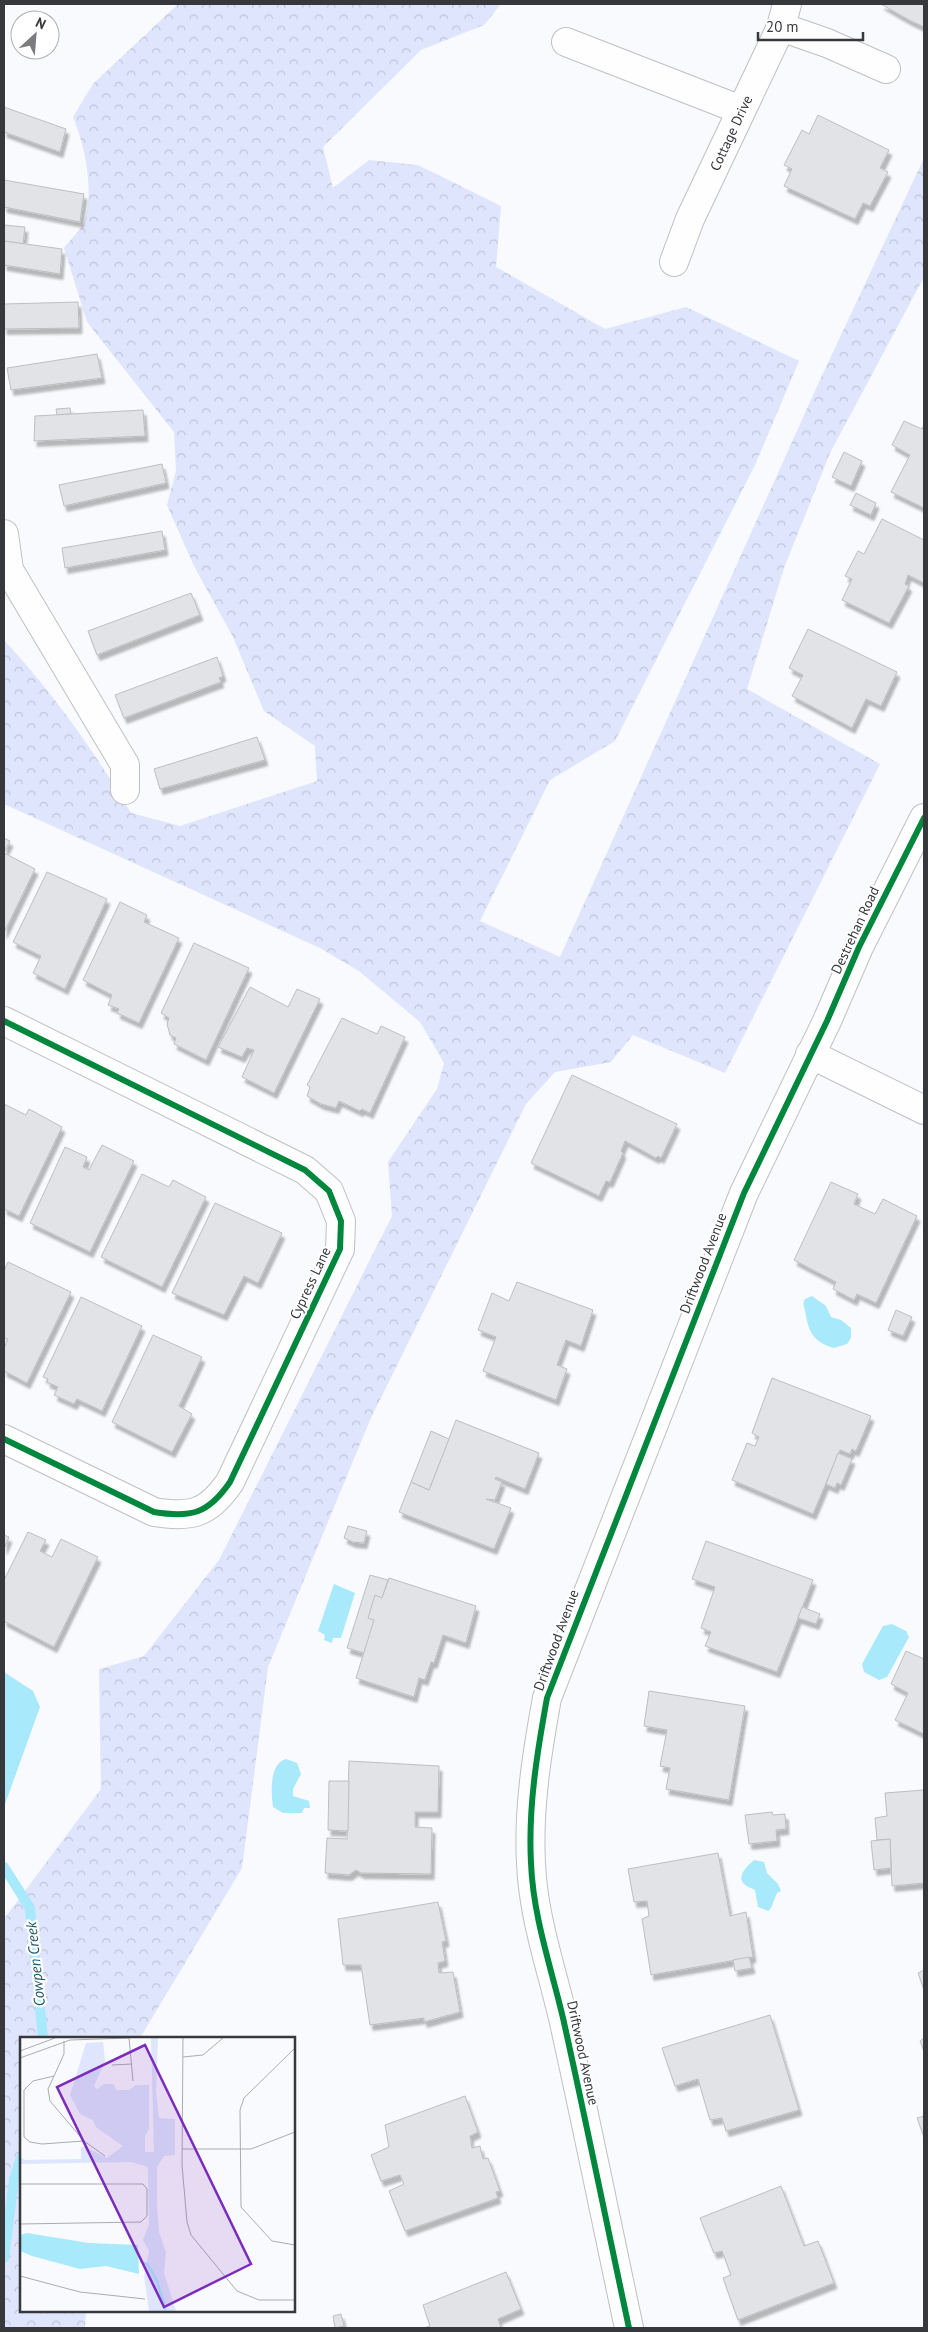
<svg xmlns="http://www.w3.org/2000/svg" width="928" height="2332" font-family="'PT Sans',sans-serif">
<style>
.forest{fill:url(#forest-crowns)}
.water{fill:#a8e9fc}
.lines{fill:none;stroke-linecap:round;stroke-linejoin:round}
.stream{stroke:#a8e9fc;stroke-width:10}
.building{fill:#e2e3e6;stroke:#bdbec1;filter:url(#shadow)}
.minor-casing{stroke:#bfc0c4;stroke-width:30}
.minor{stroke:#fefeff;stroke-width:28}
.cycleway-casing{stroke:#fff;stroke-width:9}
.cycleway{stroke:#00873e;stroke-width:6}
.labels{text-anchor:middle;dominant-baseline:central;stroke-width:4.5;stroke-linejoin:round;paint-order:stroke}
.street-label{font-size:14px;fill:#37383c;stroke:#fff}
.water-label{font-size:15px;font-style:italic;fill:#235765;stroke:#fff}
.inset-river{fill:none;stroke:#a8e9fc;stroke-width:2.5}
.inset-road{fill:none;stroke:#abacb0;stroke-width:1}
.view{fill:#7b2cbf;fill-opacity:0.15;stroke:#7b2cbf;stroke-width:2.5}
.inset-edge{fill:none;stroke:#37383c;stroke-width:2.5}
</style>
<defs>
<pattern id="forest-crowns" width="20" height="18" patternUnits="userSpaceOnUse" patternTransform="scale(1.25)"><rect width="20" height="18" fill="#dee5fc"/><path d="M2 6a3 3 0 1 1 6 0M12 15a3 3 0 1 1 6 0" fill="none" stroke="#bfc5d9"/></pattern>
<filter id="shadow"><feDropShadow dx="3" dy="5.5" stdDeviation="1" flood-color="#0004"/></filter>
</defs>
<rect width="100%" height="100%" fill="#f9fafd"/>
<path class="forest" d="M178 4H501L484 25 421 50 323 147 333 188 369 160 418 165 501 206 496 267 605 329 686 307 799 361 755 465 615 741 550 780 480 921 560 957 819 382 924 158V277L830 453 784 568 747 689 880 764 725 1073 633 1035 611 1062 555 1072 526 1104 370 1420 268 1667 242 1868 140 2038H21V2311H86L85 2328H4V1919L101 1789 99 1669 144 1656 219 1560 392 1216 388 1162 437 1089 444 1063 420 1022 359 971 320 948 4 804V640C53 693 95 752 131 813L180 826 317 781 315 746 264 711 233 637 194 566 167 505 176 471 174 432 87 322 64 248C70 240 82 229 85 220 94 189 85 146 73 117L93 84Z"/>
<g class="water">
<path d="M812 1296 826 1306 831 1317 841 1320 851 1328V1338L847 1344 834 1348C812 1342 808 1330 805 1310 804 1305 802 1304 805 1299Z"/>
<polygon points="334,1584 355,1593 341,1638 333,1638 332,1643 324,1640 325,1635 318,1631"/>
<polygon points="892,1624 906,1631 909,1637 887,1677 879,1680 864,1672 862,1664 883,1626"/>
<polygon points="4,1672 33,1691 40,1707 4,1807"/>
<path d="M286 1759 297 1763 301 1774 293 1789V1796L309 1801 310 1808H304L302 1813H283L273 1807C271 1792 269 1764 286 1759Z"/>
<path d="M754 1860 764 1862 767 1873 778 1884 781 1891 777 1893 771 1908 768 1911 758 1907 755 1890C752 1888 747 1887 744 1884 736 1875 748 1866 754 1860Z"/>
</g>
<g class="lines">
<g class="stream">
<polyline points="4,1867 30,1908 43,2038"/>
<polyline points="4,2258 14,2179 21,2158"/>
</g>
</g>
<g class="building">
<polygon points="881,4 924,4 924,27 909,20"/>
<polygon points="4,107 66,129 60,152 4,132"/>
<polygon points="818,115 889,150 880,168 888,172 870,206 863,203 855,219 784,186 792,169 784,165 802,130 809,134"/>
<polygon points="4,180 84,194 80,222 4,207"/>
<polygon points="4,225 25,227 23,244 4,241"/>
<polygon points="4,241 62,249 60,274 4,265"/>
<polygon points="78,302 79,328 4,329 4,304"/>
<polygon points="97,354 102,378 11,390 7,368"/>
<polygon points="70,408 71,414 57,415 56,409"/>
<polygon points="143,410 145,436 34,441 35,416"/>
<polygon points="904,421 922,429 924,425 924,508 891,492 910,455 892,445"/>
<polygon points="844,452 862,461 851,486 832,477"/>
<polygon points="162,464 166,483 64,506 59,485"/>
<polygon points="856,493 876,503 871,515 850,505"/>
<polygon points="882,519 924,540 924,583 908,575 905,584 909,586 889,623 842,600 852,579 845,576 858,551 864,554"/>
<polygon points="162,531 165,550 65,568 62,548"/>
<polygon points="191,593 200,615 97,655 88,631"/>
<polygon points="808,629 897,672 881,706 866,699 852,728 792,696 803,675 789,668"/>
<polygon points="217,657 223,676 219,678 221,682 124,718 115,695"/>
<polygon points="257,737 265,760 160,789 154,769"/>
<polygon points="4,838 10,841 4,853 35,869 4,933"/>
<polygon points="47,872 107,899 65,989 33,973 41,956 13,942"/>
<polygon points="120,902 147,915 144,922 179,938 139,1023 117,1013 119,1009 108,1005 112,995 83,980"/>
<polygon points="194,943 249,968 206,1060 174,1044 176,1038 170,1035 167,1024 169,1018 161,1013"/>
<polygon points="250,987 288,1007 297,989 320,999 274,1093 242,1077 254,1050 247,1048 242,1057 218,1047"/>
<polygon points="342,1018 377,1034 381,1026 405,1037 370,1113 362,1109 360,1111 339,1101 336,1108 321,1104 307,1096 310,1087 307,1085"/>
<polygon points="572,1075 677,1124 661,1158 658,1156 656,1158 625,1141 621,1151 623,1153 610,1182 606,1181 599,1196 531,1163"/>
<polygon points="4,1104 26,1115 29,1109 62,1127 19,1216 4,1209"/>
<polygon points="102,1145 134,1161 90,1252 30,1223 65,1147 87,1157 83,1167 89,1170"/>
<polygon points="142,1174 169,1187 173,1180 206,1197 162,1287 101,1257"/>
<polygon points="831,1182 858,1194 854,1204 875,1214 883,1199 917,1216 876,1303 857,1294 854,1300 833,1289 836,1282 794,1260"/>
<polygon points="215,1203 282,1233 258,1283 244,1276 224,1315 172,1293"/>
<polygon points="8,1262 71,1292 27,1383 4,1371 4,1348 8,1339 4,1338 4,1271"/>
<polygon points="517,1282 593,1310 581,1346 566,1340 557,1365 567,1369 556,1400 483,1371 496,1337 478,1330 492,1293 509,1301"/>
<polygon points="81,1297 142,1326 102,1411 77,1399 74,1404 54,1395 58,1387 47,1382 48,1379 43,1377"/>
<polygon points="896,1310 912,1317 903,1336 888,1330"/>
<polygon points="153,1335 202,1357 179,1406 192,1414 172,1452 112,1422"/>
<polygon points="772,1378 871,1416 856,1451 852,1449 850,1454 840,1450 813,1514 732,1480 747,1443 755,1446 759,1437 752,1433"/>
<polygon points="456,1420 539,1453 525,1489 496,1477 495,1479 502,1482 495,1500 486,1499 511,1508 494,1549 399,1512 411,1482 429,1490"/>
<polygon points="431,1431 449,1439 429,1490 411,1482"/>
<polygon points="838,1453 852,1459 841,1485 837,1483 835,1488 826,1484"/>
<polygon points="348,1526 367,1531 364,1543 353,1542 344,1538"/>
<polygon points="28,1532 46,1540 40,1551 52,1557 61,1539 98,1557 54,1647 4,1621 4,1580"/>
<polygon points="4,1535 9,1537 4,1549"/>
<polygon points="706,1541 813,1580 777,1672 705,1646 711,1632 701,1628 715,1587 692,1579"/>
<polygon points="370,1575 388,1580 364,1653 347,1648"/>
<polygon points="389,1578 476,1606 466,1643 443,1635 434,1663 431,1662 425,1680 419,1678 414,1697 356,1678 374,1620 368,1618 375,1595 382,1598"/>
<polygon points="802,1607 820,1614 816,1624 798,1618"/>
<polygon points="906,1651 924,1659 924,1734 895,1720 908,1693 891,1684"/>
<polygon points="649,1691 745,1706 729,1800 666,1789 670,1768 660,1766 667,1730 644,1726"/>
<polygon points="349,1761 439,1766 438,1812 415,1812 415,1827 432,1828 431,1874 361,1873 356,1870 349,1875 325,1873 327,1838 347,1839"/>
<polygon points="329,1781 349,1781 348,1831 328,1830"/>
<polygon points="924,1790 924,1883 892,1886 890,1839 877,1840 875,1818 887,1816 885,1793"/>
<polygon points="772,1812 773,1815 785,1814 786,1829 776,1830 777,1841 749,1844 745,1815"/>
<polygon points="890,1839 891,1868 874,1870 871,1841"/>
<polygon points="718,1853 730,1916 746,1912 753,1957 651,1975 642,1919 649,1916 647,1901 634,1902 628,1869"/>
<polygon points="438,1902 446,1941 442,1942 445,1961 438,1963 439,1973 453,1972 460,2012 424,2022 424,2018 370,2025 361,1965 343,1965 338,1919"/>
<polygon points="749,1957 752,1968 735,1971 733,1960"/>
<polygon points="924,1970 924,1990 918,1973"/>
<polygon points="770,2015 799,2110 726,2131 722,2118 710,2120 698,2079 675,2086 662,2048"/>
<polygon points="924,2038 924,2051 920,2041"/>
<polygon points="465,2096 478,2132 470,2136 472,2148 480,2146 483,2159 488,2158 500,2191 496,2192 498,2198 405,2231 389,2191 404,2184 400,2175 381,2181 371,2155 389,2147 385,2125"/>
<polygon points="924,2116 924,2137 917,2118"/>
<polygon points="781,2186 804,2246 818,2241 834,2283 738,2320 723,2278 731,2275 722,2251 714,2253 700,2218"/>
<polygon points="506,2272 521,2309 498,2319 501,2328 424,2328 430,2326 423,2305"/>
<polygon points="341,2314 344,2326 335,2328 333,2316"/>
</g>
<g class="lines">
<g class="minor-casing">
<g id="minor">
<polyline points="781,27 827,43 886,69"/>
<polyline points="566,42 741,110"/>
<polyline points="674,262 690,219 781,27 787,4"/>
<polyline points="4,534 9,570"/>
<polyline points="4,570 9,570 125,765 125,790"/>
<path d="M4 1021 305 1170 329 1191 341 1221 340 1249 230 1482C208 1514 191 1518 154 1512L4 1439"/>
<polyline points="810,1054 924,1110"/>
<path d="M629 2328C607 2225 586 2121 563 2018 551 1967 533 1916 531 1863 528 1808 537 1753 547 1698L744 1193 827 1021 859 947 924 818"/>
</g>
</g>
<use href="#minor" class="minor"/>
<g class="cycleway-casing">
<g id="cycleway">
<path d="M4 1021 305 1170 329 1191 341 1221 340 1249 230 1482C208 1514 191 1518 154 1512L4 1439"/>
<path d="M629 2328C607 2225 586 2121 563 2018 551 1967 533 1916 531 1863 528 1808 537 1753 547 1698L744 1193 827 1021 859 947 924 818"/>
</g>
</g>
<use href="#cycleway" class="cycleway"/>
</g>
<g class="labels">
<g class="street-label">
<text transform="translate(731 133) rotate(-65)">Cottage Drive</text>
<text transform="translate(855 930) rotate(-65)">Destrehan Road</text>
<text transform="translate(703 1263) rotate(-69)">Driftwood Avenue</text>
<text transform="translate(310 1283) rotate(-65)">Cypress Lane</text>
<text transform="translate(556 1640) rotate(-70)">Driftwood Avenue</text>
<text transform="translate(583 2053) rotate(78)">Driftwood Avenue</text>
</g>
<g class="water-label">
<text transform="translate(35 1964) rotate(-96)">Cowpen Creek</text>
</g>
</g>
<g transform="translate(20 2037)">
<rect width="275" height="275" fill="#f9fafd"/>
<path d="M131 1H138L136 55 139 81 155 82V118L144 119 137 130V167L139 195 146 215 144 236 156 274H129L124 239 129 214 123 203 129 187 128 130 111 125 0 127V120L5 123 61 122V110H65L87 121 103 109 76 90 73 83 60 77 50 58 66 6 83 5 85 24 74 49 77 52 84 47H94L96 53H109L116 48H129V92L125 99V115H134Z" fill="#dee5fc"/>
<path d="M7 196 69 206 118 208 119 237 86 229 60 232 12 219 0 214V198Z" fill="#a8e9fc"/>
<path class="inset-river" d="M120 224 128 228 137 244 146 274"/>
<path class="inset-road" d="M109 1 113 44M163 1 162 128 167 185 171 198 217 254 239 263H275M44 4V17L34 39 13 44 4 53V100L10 105 22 107 64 104 85 119M275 11 224 61 220 73 221 170 252 204 275 208M0 14 35 1M163 20 183 18 203 1M0 21 50 3 109 1M92 28 112 27M34 39 28 52 30 64 64 104M162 112H231L275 95M0 147H123L127 152V179L121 185 0 187M0 239 60 255 125 262"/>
<path class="view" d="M125 8 231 227 144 270 37 50Z"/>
<rect width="275" height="275" class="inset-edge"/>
</g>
<rect width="928" height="2332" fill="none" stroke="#37383c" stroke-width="10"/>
<g transform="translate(35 35) rotate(26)"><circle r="24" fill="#ffffff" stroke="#afafb1"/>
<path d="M0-4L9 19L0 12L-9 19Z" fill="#7b7c80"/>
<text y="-8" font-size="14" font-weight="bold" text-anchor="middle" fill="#37383c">N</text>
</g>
<path d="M758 32v8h105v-8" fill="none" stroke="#37383c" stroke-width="2.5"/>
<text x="766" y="32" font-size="15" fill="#37383c" stroke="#ffffff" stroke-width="4" paint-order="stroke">20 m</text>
</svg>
